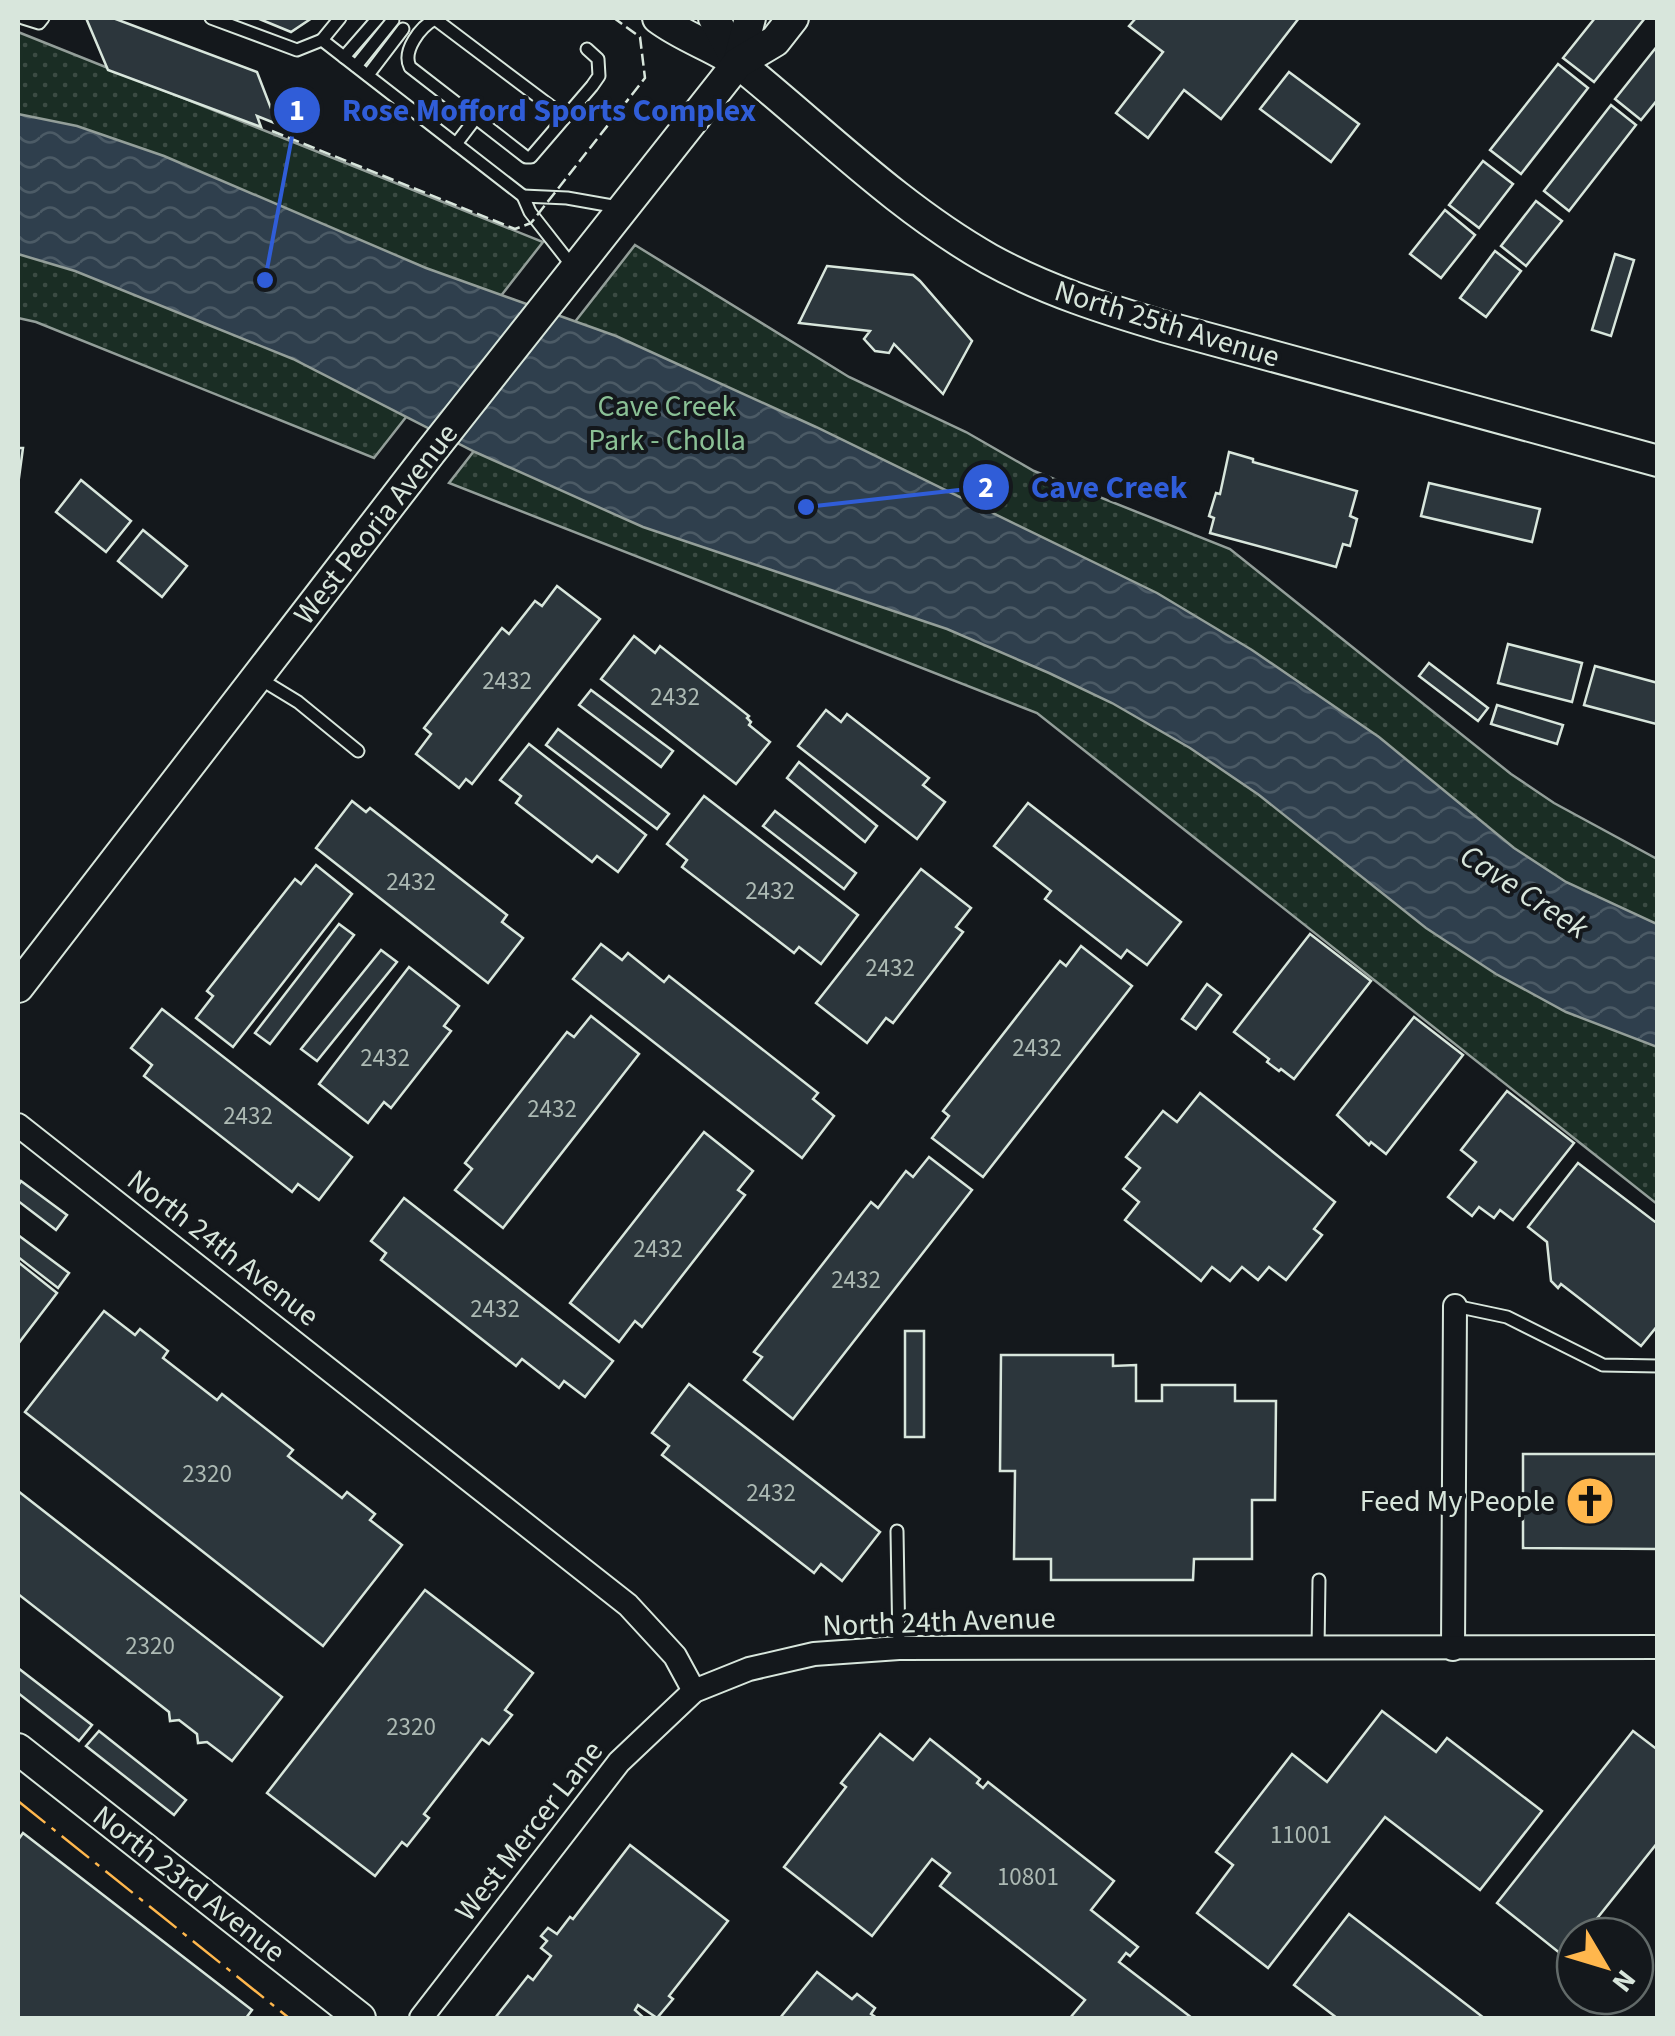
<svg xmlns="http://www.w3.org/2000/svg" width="1675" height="2036" font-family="'Source Sans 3',sans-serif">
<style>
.green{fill:url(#green-dots);stroke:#939e99;stroke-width:2.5}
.water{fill:url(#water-waves);stroke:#939e99;stroke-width:2.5}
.building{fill:#2c363c;stroke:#d8e6dc;stroke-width:2.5}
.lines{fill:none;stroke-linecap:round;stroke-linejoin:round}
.lane-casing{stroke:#d8e6dc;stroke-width:15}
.street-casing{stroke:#d8e6dc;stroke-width:26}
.secondary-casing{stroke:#d8e6dc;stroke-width:34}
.lane{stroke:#14181c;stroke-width:11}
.street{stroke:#14181c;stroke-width:22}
.secondary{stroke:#14181c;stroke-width:30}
.fence{stroke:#d8e6dc;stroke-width:2.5;stroke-dasharray:12 5;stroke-linecap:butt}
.power{stroke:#ffb74d;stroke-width:2.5;stroke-dasharray:35 8 5 8;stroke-linecap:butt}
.labels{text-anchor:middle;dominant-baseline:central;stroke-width:8;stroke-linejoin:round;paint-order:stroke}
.number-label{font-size:25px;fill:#adbab4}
.street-label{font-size:30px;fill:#d8e6dc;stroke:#14181c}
.park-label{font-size:30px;fill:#8ac095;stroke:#14181c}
.poi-label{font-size:30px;fill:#d8e6dc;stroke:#14181c;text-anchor:end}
.water-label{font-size:32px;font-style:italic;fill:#d8e6dc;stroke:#14181c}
.leader{fill:none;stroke:#305dd8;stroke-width:4}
.callout-dot{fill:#305dd8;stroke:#14181c;stroke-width:4}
.mark-label{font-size:30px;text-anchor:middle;font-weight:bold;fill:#fff}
.callout-label{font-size:32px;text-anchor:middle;font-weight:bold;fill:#305dd8;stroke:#14181c;stroke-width:8;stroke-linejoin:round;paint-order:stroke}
</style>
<defs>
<pattern id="green-dots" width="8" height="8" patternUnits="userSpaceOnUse" patternTransform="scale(2.5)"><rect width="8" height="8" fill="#1a2d24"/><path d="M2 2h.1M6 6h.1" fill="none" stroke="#3b4b43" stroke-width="1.8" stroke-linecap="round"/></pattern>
<pattern id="water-waves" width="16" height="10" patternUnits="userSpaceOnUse" patternTransform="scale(2.5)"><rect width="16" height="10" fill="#2f3f4d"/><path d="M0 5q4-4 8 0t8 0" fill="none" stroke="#4c5b66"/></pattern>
</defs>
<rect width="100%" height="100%" fill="#14181c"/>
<g class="green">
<polygon points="18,32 543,242 374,458 36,322 18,318"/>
<polygon points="635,245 849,377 966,432 1034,471 1230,549 1511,774 1554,803 1657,859 1657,1204 1037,713 449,483"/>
</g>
<polygon class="water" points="18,114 77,126 164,156 426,268 616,336 816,427 1157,593 1252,650 1379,737 1514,848 1566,882 1657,924 1657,1047 1566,1012 1496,974 1426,928 1259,795 1190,748 1112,703 1049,673 947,629 643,527 475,452 293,359 75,271 18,254"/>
<g class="building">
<polygon points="86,18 113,18 257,72 277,124 257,116 261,127 108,70"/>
<polygon points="257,18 312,18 291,32"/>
<polygon points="1136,18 1299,18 1221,119 1184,90 1148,138 1116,113 1163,52 1129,26"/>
<polygon points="1595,18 1645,18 1594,82 1563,58"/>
<polygon points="1658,45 1658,99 1641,120 1615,99"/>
<polygon points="1558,64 1588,88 1521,174 1490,150"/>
<polygon points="1289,72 1359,124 1331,162 1260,109"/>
<polygon points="1611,105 1636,125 1569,211 1544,191"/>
<polygon points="1483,161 1513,184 1479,228 1449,205"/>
<polygon points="1536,201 1562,221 1526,266 1501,246"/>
<polygon points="1445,210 1475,235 1441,278 1410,254"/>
<polygon points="1495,251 1521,271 1486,317 1460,298"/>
<polygon points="1615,254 1634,260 1611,336 1592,330"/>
<polygon points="827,266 913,275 920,281 972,341 943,394 894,344 889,353 875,351 864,339 870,331 799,323"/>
<polygon points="18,448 23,448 18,485"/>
<polygon points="1229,452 1253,459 1253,462 1357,491 1350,516 1357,519 1350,546 1343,544 1336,567 1210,533 1214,518 1209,516 1216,493 1220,494"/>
<polygon points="81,480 131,521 106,552 56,512"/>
<polygon points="1429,483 1540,509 1532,542 1421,516"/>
<polygon points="143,530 187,566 162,597 118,561"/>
<polygon points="557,586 600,619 472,784 466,779 459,788 416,754 431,734 424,728 502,628 509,634 535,601 542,606"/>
<polygon points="634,636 655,653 660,646 749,716 747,718 751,722 749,725 770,742 736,784 601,679"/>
<polygon points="1508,644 1582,663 1572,702 1498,683"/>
<polygon points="1429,663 1488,708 1478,721 1419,676"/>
<polygon points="1595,666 1658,683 1656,724 1584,705"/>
<polygon points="591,690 673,751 661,767 579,705"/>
<polygon points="1497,705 1563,725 1557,744 1491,724"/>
<polygon points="826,710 841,722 847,714 929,778 923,785 945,802 917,839 798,746"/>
<polygon points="558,729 669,814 657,829 546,745"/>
<polygon points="529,744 646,835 618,872 597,856 592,862 516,803 521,796 500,780"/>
<polygon points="799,762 877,826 865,842 787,778"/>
<polygon points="704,796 858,915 821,964 799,947 794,953 682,867 687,860 667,844"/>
<polygon points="352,801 366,812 370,808 507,915 502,922 523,938 488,983 316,848"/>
<polygon points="1028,803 1181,922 1147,965 1127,950 1121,958 1045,899 1051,891 994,846"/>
<polygon points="775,811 856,873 844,889 763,826"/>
<polygon points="316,865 352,894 233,1047 196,1018 213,996 207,991 295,879 301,884"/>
<polygon points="921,869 971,908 956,927 963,932 893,1023 886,1018 867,1043 816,1003"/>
<polygon points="339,924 354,935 270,1044 255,1033"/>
<polygon points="1310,934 1371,981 1294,1079 1281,1069 1279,1071 1267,1062 1269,1059 1234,1032"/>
<polygon points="601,944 622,960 628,953 664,982 669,976 818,1093 813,1099 834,1116 802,1158 573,979"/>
<polygon points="1081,946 1132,986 983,1177 932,1138 949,1116 943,1111 1060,961 1066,966"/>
<polygon points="381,950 397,962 317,1061 301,1049"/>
<polygon points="409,967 459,1006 444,1026 451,1031 391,1108 384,1102 368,1123 319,1084"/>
<polygon points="1207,984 1221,995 1196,1029 1182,1019"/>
<polygon points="162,1009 352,1157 319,1200 298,1184 292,1192 144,1076 152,1065 131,1048"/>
<polygon points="591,1016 639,1054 503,1228 455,1190 472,1169 465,1163 567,1032 574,1037"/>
<polygon points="1414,1017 1463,1055 1386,1154 1371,1142 1369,1145 1337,1115"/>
<polygon points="1507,1091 1574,1143 1513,1220 1500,1210 1494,1218 1479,1207 1472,1216 1448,1197 1476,1162 1461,1150"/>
<polygon points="1200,1093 1335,1202 1314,1229 1322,1235 1286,1280 1269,1267 1258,1280 1242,1267 1230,1281 1212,1267 1201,1281 1125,1220 1139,1202 1123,1189 1140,1168 1126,1157 1163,1111 1177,1122"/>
<polygon points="704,1132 753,1171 738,1190 745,1195 642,1327 635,1321 619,1342 570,1303"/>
<polygon points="929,1157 972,1190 793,1419 744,1380 762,1357 754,1352 871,1202 878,1208 906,1171 913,1177"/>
<polygon points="1578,1163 1658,1224 1658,1325 1641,1346 1561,1284 1558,1288 1551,1281 1547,1242 1528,1227"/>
<polygon points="21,1181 67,1215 56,1230 18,1201 18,1186"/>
<polygon points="404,1198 613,1361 585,1397 564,1381 559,1388 522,1359 516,1366 381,1260 386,1253 371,1241"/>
<polygon points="18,1235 69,1273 58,1288 18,1257"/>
<polygon points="18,1262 57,1293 18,1344"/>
<polygon points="104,1311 135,1335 140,1329 168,1351 163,1358 217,1400 222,1394 293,1450 288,1456 342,1498 347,1492 375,1514 370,1520 402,1545 323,1646 25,1412"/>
<rect x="905" y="1331" width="19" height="106"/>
<polygon points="1001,1355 1113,1355 1113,1366 1136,1365 1136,1401 1162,1401 1162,1385 1235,1385 1235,1401 1276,1401 1275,1500 1252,1500 1252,1559 1194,1559 1193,1580 1051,1580 1051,1559 1014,1559 1015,1471 1000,1471"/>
<polygon points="689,1384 880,1532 842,1581 821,1564 814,1573 662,1455 669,1446 652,1433"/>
<polygon points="1523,1454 1658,1454 1658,1549 1523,1548"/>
<polygon points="18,1491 282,1697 232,1761 207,1742 198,1743 197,1734 179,1720 170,1721 169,1712 18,1594"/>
<polygon points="425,1590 533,1673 505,1710 512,1715 489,1744 482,1739 424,1814 429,1818 407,1846 402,1842 375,1876 267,1793"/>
<polygon points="18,1668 92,1725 79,1741 18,1693"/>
<polygon points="1382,1711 1436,1752 1447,1738 1542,1811 1480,1890 1385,1817 1268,1968 1197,1913 1233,1865 1216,1852 1292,1754 1327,1782"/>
<polygon points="99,1731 186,1800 174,1815 86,1746"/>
<polygon points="1633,1731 1658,1750 1658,1842 1583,1936 1575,1936 1575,1947 1566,1958 1497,1903"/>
<polygon points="880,1734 913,1760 930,1739 980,1779 977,1783 983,1788 988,1782 1114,1881 1091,1910 1138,1947 1130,1956 1126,1953 1119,1962 1192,2018 1070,2018 1085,2000 940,1886 950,1873 932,1859 872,1936 784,1867 846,1787 841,1783"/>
<polygon points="23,1833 252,2010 246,2018 18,2018 18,1840"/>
<polygon points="630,1845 728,1921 669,1996 673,1999 657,2018 638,2005 635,2010 644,2018 495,2018 528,1976 533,1980 551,1956 541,1948 547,1941 541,1936 548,1928 557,1934 570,1917 573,1919"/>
<polygon points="1349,1914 1484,2018 1337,2018 1294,1985"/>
<polygon points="817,1972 852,1999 857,1994 875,2008 871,2014 877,2018 780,2018"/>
</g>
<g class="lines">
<g class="lane-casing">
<g id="lane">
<polyline points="23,18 39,23 43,18"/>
<polyline points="211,18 297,50 322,40 523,196 530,212 573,267"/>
<polyline points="322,40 340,18"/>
<polyline points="344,57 378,18"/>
<polyline points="356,66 393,20"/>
<polyline points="368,75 403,29"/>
<path d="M565 117 435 19C420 27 402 51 410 67L526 157H531L592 86 599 76 598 59 587 49"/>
<polyline points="456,144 475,119"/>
<polyline points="523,196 567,198 618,207"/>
<polyline points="257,677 298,702 358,751"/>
<polyline points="1455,1306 1507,1317 1603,1365 1658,1366"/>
<polyline points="897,1531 899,1648"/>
<polyline points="1318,1649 1319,1580"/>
</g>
</g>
<g class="street-casing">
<g id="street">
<polyline points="18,1125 628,1605 675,1656 694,1691"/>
<polyline points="1453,1649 1455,1306"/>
<polyline points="421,2018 619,1762 694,1691 749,1669 814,1654 899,1648 1658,1647"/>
</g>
</g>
<g class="secondary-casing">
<g id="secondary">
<path d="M658 18C686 39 719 48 743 67 823 132 899 208 989 259 1045 290 1105 309 1166 327L1658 461"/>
<polyline points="714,18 738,63"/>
<polyline points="738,63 750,18"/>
<polyline points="18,987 429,454 738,63 775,41 793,18"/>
<polyline points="18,1749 360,2018"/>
</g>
</g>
<use href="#lane" class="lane"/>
<use href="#street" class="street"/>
<use href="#secondary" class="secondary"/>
<polyline class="fence" points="272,131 515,229 531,223 645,78 640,37 614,18"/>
<polyline class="power" points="18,1801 289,2018"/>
</g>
<defs>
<g id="church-disc" transform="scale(2.5)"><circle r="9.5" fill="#ffb74d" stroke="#14181c"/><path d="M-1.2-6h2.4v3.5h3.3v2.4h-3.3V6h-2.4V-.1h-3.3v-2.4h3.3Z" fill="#111"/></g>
</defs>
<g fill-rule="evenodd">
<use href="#church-disc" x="1590" y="1501"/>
</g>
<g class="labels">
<g class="number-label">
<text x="507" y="681">2432</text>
<text x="675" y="697">2432</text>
<text x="411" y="882">2432</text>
<text x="770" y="891">2432</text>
<text x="890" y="968">2432</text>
<text x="1037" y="1048">2432</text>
<text x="385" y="1058">2432</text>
<text x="552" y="1109">2432</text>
<text x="248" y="1116">2432</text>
<text x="658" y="1249">2432</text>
<text x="856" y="1280">2432</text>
<text x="495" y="1309">2432</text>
<text x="207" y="1474">2320</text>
<text x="771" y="1493">2432</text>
<text x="150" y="1646">2320</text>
<text x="411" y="1727">2320</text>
<text x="1301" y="1835">11001</text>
<text x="1028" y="1877">10801</text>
</g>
<g class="street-label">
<text transform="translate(1167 324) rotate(17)">North 25th Avenue</text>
<text transform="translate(376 524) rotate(-52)">West Peoria Avenue</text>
<text transform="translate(223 1248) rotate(38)">North 24th Avenue</text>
<text transform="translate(939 1622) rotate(-2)">North 24th Avenue</text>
<text transform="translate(529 1831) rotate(-52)">West Mercer Lane</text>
<text transform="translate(189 1884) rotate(38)">North 23rd Avenue</text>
</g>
<g class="park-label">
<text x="667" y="406">Cave Creek<tspan x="667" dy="34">Park - Cholla</tspan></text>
</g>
<g class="poi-label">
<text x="1555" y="1501">Feed My People</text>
</g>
<g class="water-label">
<text transform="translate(1524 892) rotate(33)">Cave Creek</text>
</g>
</g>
<path class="leader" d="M265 280L297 110M806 507L986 487"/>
<g class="callout-dot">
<circle cx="265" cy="280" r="10"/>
<circle cx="806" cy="507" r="10"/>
<circle cx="297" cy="110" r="25"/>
<circle cx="986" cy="487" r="25"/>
</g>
<g class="mark-label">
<text x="297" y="120">1</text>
<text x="986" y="497">2</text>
</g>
<g class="callout-label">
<text x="549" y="121">Rose Mofford Sports Complex</text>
<text x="1109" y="498">Cave Creek</text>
</g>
<rect width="1675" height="2036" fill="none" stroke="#d8e6dc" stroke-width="40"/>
<g transform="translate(1605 1966) rotate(128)"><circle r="48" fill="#14181c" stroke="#626a69" stroke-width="2.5"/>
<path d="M0-8L18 38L0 25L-18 38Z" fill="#ffb74d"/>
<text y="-15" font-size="28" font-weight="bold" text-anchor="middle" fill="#d8e6dc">N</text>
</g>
</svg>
